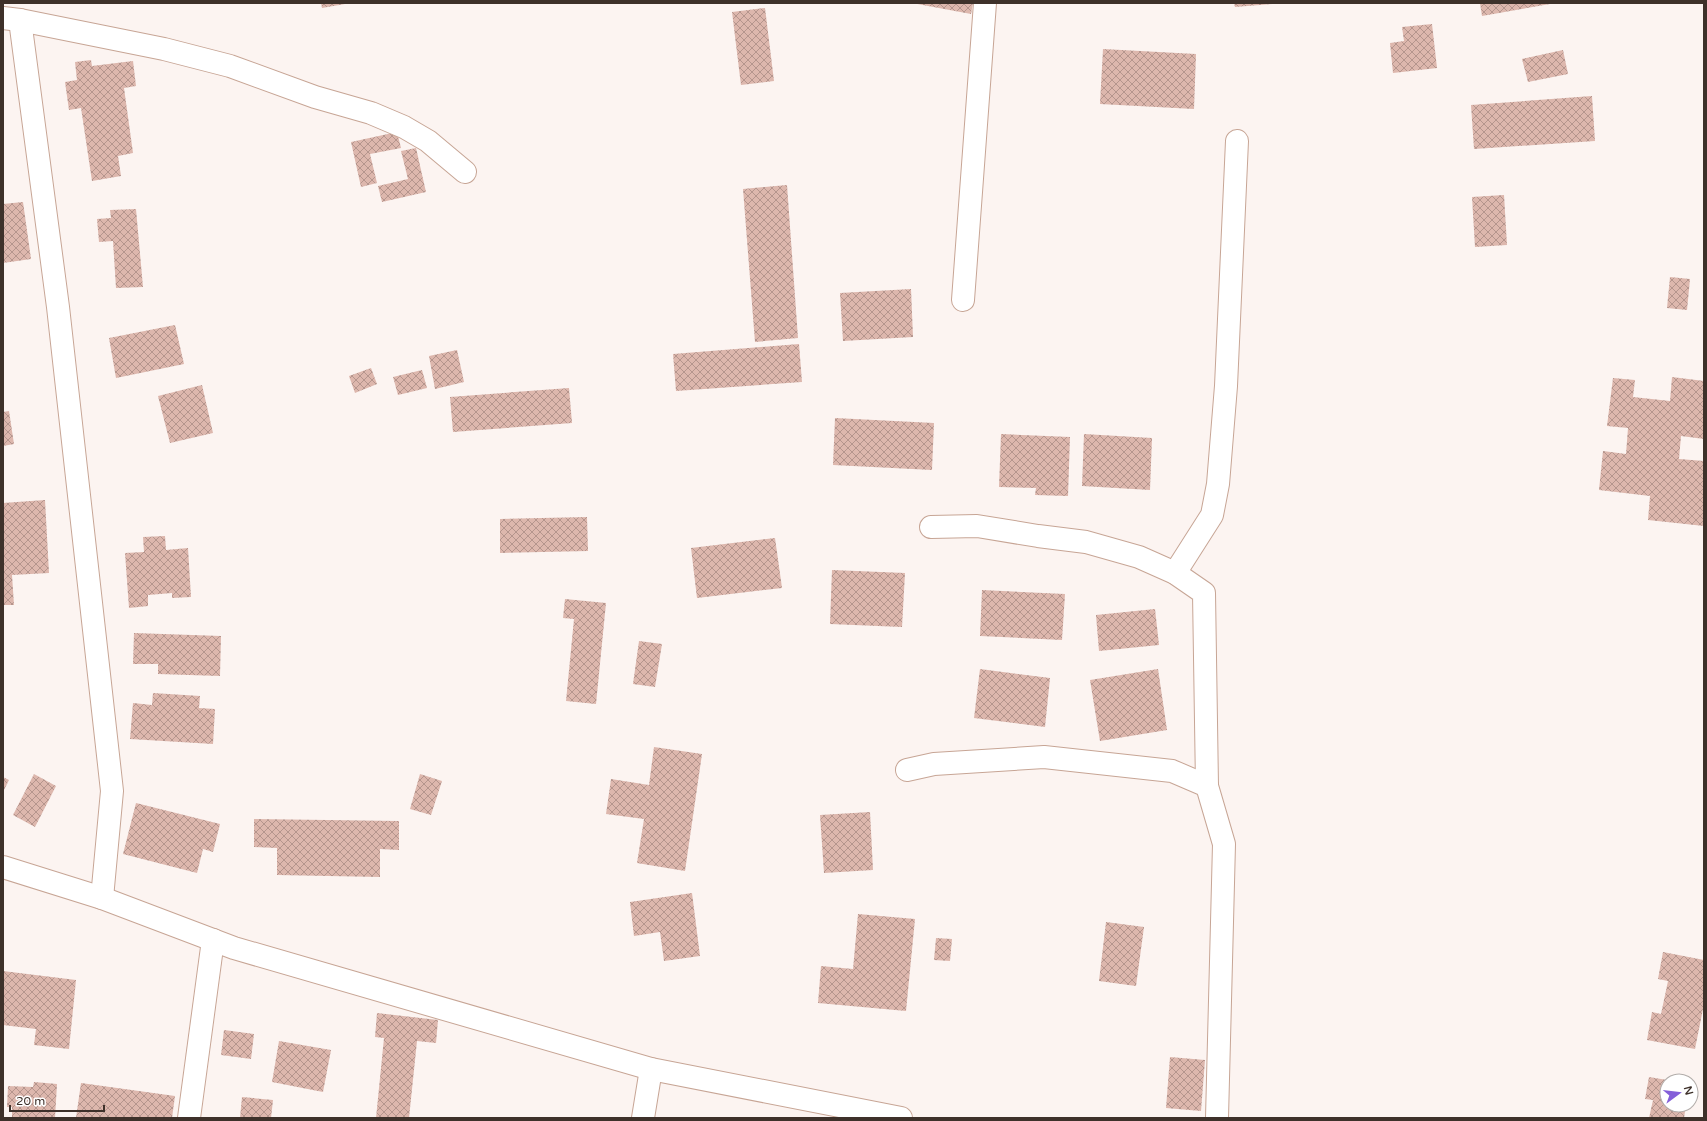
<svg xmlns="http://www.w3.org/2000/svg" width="1707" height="1121" font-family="'Varela Round',sans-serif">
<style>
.building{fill:url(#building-cross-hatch)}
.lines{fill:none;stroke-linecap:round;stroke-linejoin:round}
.minor-casing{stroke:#c7a595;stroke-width:24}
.minor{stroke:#fff;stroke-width:22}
</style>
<defs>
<pattern id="building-cross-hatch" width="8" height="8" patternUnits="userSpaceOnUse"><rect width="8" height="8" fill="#ddb7ad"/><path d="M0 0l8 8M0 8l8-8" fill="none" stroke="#b5958d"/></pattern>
</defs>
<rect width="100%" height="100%" fill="#fcf4f1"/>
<g class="building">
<polygon points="321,3 345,3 345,4 322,8"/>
<polygon points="912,3 973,3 971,14"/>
<polygon points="1234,3 1272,3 1272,4 1235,7"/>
<polygon points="1480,3 1550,3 1550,4 1482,16"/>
<polygon points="765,8 774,81 741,85 732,12"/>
<polygon points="1432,24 1437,68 1393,73 1390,43 1404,41 1402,27"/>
<polygon points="1103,49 1196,54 1194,109 1100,104"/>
<polygon points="1563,50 1568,74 1528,82 1522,59"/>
<polygon points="91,60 92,66 133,61 136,86 124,88 133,153 118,156 121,176 92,181 81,108 69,110 65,82 77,80 75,62"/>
<polygon points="1592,96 1595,141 1474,149 1471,105"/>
<polygon points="397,132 401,148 370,154 377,183 361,187 351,142"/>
<polygon points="416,148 426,192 382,202 378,186 408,179 401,151"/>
<polygon points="787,185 798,338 755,342 743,189"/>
<polygon points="1504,195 1507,245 1475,247 1472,197"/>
<polygon points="23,202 31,259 3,263 3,204"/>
<polygon points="136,209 143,287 116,288 113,241 99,242 97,219 111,218 110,210"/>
<polygon points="1670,277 1690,279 1687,310 1667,308"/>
<polygon points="911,289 913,337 843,341 840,293"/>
<polygon points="175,325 184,364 116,378 109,338"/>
<polygon points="799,344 802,382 676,391 673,354"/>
<polygon points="457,350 464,382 435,389 429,356"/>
<polygon points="371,368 377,384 355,393 349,376"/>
<polygon points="422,370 427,388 398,395 393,377"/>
<polygon points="1672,377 1704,381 1704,439 1681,436 1679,459 1704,461 1704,526 1648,520 1650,496 1599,490 1603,451 1626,454 1628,428 1607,426 1613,378 1635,380 1633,397 1670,401"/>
<polygon points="202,385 213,433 170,443 158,396"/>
<polygon points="569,388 572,423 453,432 450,397"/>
<polygon points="9,411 14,444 3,446 3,412"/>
<polygon points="835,418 934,423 932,470 833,465"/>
<polygon points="1001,434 1070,437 1068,496 1035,495 1036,488 999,487"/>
<polygon points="1084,434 1152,438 1150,490 1082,486"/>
<polygon points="45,500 49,573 12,575 14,605 3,605 3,503"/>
<polygon points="587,517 588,551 500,553 500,519"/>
<polygon points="165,536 166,550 188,548 191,597 172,598 172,593 148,595 148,606 129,608 125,553 144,552 143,537"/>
<polygon points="775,538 782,588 697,598 691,548"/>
<polygon points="832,570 905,573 902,627 830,624"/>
<polygon points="982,590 1065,594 1062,640 980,636"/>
<polygon points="565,599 606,603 596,704 566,701 574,619 563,618"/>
<polygon points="1155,609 1159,645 1099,651 1096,615"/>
<polygon points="134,633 221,636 220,676 158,674 158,664 133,664"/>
<polygon points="639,641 662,644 655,687 633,684"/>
<polygon points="980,669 1050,678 1045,727 974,718"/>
<polygon points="1158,669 1167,730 1100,741 1090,680"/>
<polygon points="153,693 200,696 199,708 215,709 213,744 130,739 133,703 152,705"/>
<polygon points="654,747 702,754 685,871 637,863 644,819 606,814 611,779 649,785"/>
<polygon points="34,774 56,786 35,827 13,815"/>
<polygon points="420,774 442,781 431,815 410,809"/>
<polygon points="3,777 9,780 3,792"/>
<polygon points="136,803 220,824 213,852 203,849 197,873 123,854"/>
<polygon points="870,812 873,870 824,873 820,815"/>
<polygon points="254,819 399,821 399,850 380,849 380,877 277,875 277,848 254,847"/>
<polygon points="692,893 700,956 664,961 660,932 634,936 630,902"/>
<polygon points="858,914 915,919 906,1011 818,1003 821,966 853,969"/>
<polygon points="1106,922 1144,927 1136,986 1099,981"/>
<polygon points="936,938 952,939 950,961 934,960"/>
<polygon points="1663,952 1704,960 1704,1004 1695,1049 1647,1040 1652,1012 1661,1014 1668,981 1658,979"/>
<polygon points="3,971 76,980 69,1049 34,1045 36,1029 3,1025"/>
<polygon points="377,1013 438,1020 436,1043 417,1041 409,1118 376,1118 384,1038 375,1037"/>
<polygon points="224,1030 254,1034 251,1059 221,1055"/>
<polygon points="279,1041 331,1050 323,1092 272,1082"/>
<polygon points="1170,1057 1205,1060 1201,1111 1166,1108"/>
<polygon points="1649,1077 1667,1080 1667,1105 1686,1105 1684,1118 1649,1118 1653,1100 1645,1099"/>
<polygon points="34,1082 57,1084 55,1118 12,1118 12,1107 7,1107 8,1086 33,1087"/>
<polygon points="81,1083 175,1096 172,1118 76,1118"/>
<polygon points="242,1097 273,1100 271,1118 240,1118"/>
</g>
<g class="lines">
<g class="minor-casing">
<g id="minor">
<polyline points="3,18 20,20 164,49 230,66 315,97 371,113 404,127 428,141 465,172"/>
<polyline points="20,20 58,307 112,791 102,898"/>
<polyline points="963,300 985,3"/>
<polyline points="931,527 977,526 1038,536 1086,542 1139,557 1175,573 1204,593 1207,786"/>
<polyline points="1175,573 1212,515 1218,484 1226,386 1237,141"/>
<polyline points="907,770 934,764 1044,757 1172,771 1207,786 1224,844 1217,1118"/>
<polyline points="3,867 102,898 234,948 651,1069 901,1118"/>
<polyline points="189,1118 213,940"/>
<polyline points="643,1118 651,1069"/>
</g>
</g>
<use href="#minor" class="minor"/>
</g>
<rect width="1707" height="1121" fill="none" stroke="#3e312a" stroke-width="8"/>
<g transform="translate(1679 1093) rotate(75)"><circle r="19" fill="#ffffff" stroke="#b2adaa"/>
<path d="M0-3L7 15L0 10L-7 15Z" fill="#845fd9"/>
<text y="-6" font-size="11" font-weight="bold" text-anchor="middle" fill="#3e312a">N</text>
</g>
<path d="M10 1105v6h94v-6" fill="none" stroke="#3e312a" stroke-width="2"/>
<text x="16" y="1105" font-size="12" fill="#3e312a" stroke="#ffffff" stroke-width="3" paint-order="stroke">20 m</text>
</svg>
